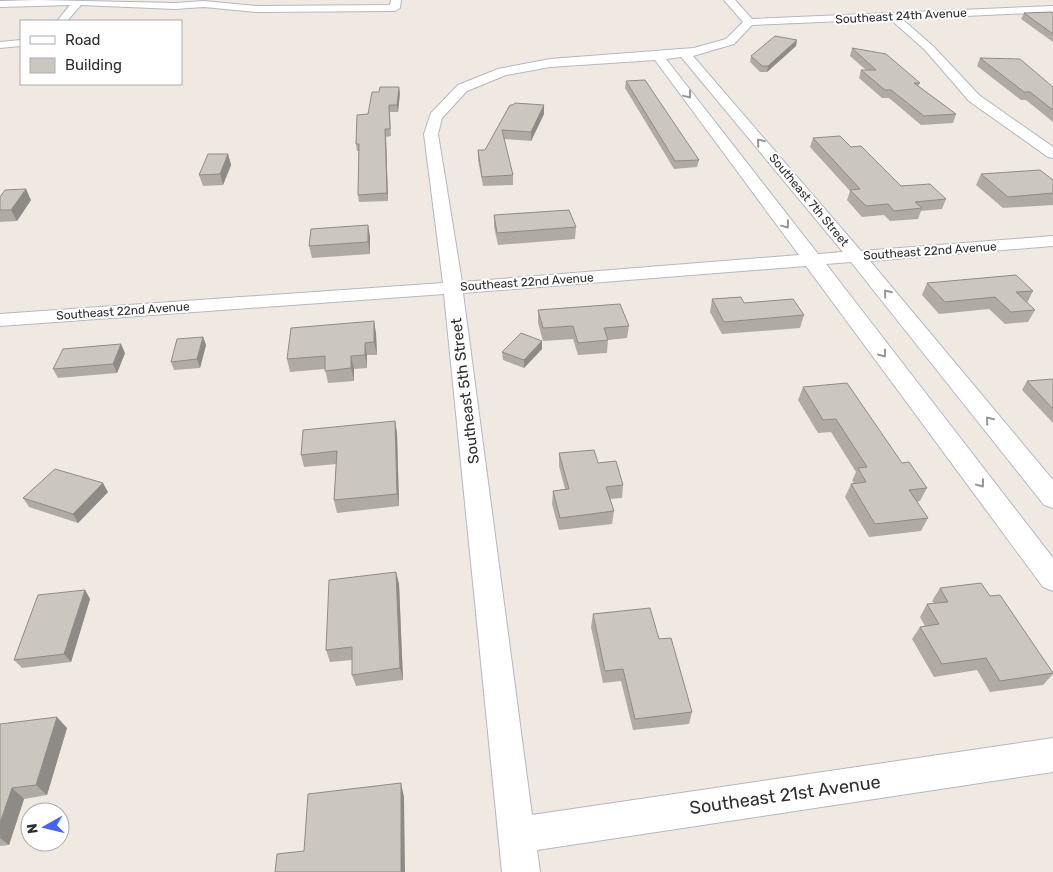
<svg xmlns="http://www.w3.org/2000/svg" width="1053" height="872" font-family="Rubik,sans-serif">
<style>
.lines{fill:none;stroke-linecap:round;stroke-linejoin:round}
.minor-casing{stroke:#b4b7c1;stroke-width:2}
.minor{fill:#fff;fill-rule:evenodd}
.wall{fill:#afaba4}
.shaded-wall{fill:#8e8b86}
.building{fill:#cbc7bf;stroke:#8e8b86}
.oneway{stroke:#969696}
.labels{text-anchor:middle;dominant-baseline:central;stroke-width:4;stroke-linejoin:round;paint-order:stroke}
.far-street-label{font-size:12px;fill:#2e2e2e;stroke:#fff}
.street-label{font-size:15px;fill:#2e2e2e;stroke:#fff}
.near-street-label{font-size:18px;fill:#2e2e2e;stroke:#fff}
</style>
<rect width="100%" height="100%" fill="#efe9e1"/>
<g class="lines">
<g class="minor-casing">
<g id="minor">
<polygon points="38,0 175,3 204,1 256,6 390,5 391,0 401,0 400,8 395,11 256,12 204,7 175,9 81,5 67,21 57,21 70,5 0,7 0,1 2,1"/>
<path d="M724 0H735L752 19 1053 6V12L902 19 933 46 979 95 1053 147V158L1048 157 969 101 925 50 890 19 752 25 734 44 693 56 861 251 1053 236V246L870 261 1053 480V508L1044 505 851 262 826 264 1053 558V591L1043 587 806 266 463 293 532 815 1053 738V772L537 850 540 872H502L444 294 0 326V314L443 283 424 134 431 113 458 85 498 69 550 59 694 48 726 39 743 22ZM681 57 682 58 843 252 818 254 666 59ZM655 60 799 255 462 282 438 134 442 118 467 91 506 75 550 67Z"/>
<polygon points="21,40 21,46 0,48 0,42"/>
</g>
</g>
<use href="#minor" class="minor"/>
</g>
<g class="wall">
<polygon points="1024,13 1053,13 1053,42 1021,19"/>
<polygon points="796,46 767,72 760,72 750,62 751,56"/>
<polygon points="852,48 920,83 918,86 956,114 953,123 921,125 889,98 882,98 859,78 861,70 866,70 850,56"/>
<polygon points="980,58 1053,87 1053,122 1026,100 1021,100 977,66"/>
<polygon points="626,81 699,160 697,167 674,169 625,88"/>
<polygon points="379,92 400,93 398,112 390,112 391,136 386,137 388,201 359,202 358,195 359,151 357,151 356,144 368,114"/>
<polygon points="510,105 544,114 531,141 504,139 513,175 513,185 483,186 478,160 478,150 485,150"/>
<polygon points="813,138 851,147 901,186 946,199 942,209 921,211 918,219 890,221 884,215 862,217 847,200 850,191 810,147"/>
<polygon points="228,154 231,165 223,185 203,186 199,175"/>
<polygon points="981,174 1053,180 1053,205 1003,208 976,185"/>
<polygon points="0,197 31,200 17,221 0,222"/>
<polygon points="494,215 576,227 575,239 498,245 494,227"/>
<polygon points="370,236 370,254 312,258 309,246"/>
<polygon points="927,283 1033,291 1027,303 1035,310 1028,322 1005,324 989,309 939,314 922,295"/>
<polygon points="712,299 804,315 800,328 722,334 710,312"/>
<polygon points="538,310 629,326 627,338 608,340 607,353 578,355 573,339 543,341 538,323"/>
<polygon points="374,321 376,334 377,355 367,355 367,368 354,369 354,381 328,383 325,369 290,372 287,359"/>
<polygon points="203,337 206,345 200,368 174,370 171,362"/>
<polygon points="542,341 542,349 524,368 503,360 502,352"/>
<polygon points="125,353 117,373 58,378 53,369"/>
<polygon points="1053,379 1053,423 1022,390 1027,381"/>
<polygon points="803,387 902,463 927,488 920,501 917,502 928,518 921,531 869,537 845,497 851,484 854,483 852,481 856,472 831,432 818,433 798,400"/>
<polygon points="395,421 397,433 399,506 337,513 334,500 336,464 304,467 301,455"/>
<polygon points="559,453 623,485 622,498 610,499 614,511 612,524 559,530 552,504 553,491 565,489 559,466"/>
<polygon points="108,492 78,523 29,507 23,498"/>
<polygon points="396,572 399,584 403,680 356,686 352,675 352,660 330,662 326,650"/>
<polygon points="940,588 990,596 1053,673 1053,674 1043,685 990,692 977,670 934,677 912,639 920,627 925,626 920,617 927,604 934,603 932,601"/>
<polygon points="85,590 90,599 71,662 22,668 14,660"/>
<polygon points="593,614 659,639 692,712 689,724 633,730 621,681 603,683 591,627"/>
<polygon points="0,724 67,728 47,795 24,799 9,845 0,846"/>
</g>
<g class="shaded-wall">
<polygon points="797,40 796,46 767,72 768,66"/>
<polygon points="399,87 400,93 398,112 397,105"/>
<polygon points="544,105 544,114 531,141 531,132"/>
<polygon points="385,129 386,137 388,201 387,193"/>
<polygon points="228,154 231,165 223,185 220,174"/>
<polygon points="26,189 31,200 17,221 11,210"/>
<polygon points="368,225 370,236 370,254 368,242"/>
<polygon points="374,321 376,334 377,355 374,342"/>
<polygon points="203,337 206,345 200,368 197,359"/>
<polygon points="542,341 542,349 524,368 524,360"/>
<polygon points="365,343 367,355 367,368 365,355"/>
<polygon points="121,344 125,353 117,373 113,364"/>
<polygon points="351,356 354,369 354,381 351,368"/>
<polygon points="395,421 397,433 399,506 397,494"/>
<polygon points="103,483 108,492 78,523 73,514"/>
<polygon points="396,572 399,584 403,680 400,668"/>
<polygon points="85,590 90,599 71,662 64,654"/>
<polygon points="57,717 67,728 47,795 36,785"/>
<polygon points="401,783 404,797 405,872 401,872"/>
<polygon points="12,788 24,799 9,845 0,838 0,823"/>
</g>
<g class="building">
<polygon points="1052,12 1053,13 1053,34 1024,13"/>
<polygon points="775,36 797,40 768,66 762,66 751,56"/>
<polygon points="852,48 886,54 920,83 914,83 956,114 924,116 891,90 885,90 861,70 876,70"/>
<polygon points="980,58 1020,59 1053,87 1053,110 1030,92 1024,92"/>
<polygon points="645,80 699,160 675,161 626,81"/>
<polygon points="380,87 399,87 397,105 389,105 390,129 385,129 387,193 358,195 359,144 356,144 357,115 368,114 372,92 379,92"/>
<polygon points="515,103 544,105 531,132 502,130 513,175 482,177 478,150 485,150 510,105 513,105"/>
<polygon points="840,136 851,147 861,146 901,186 930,184 946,199 915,202 922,208 894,211 888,204 866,206 850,190 860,189 813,138"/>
<polygon points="208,154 228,154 220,174 199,175"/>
<polygon points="1040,170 1053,180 1053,193 1008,197 981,174"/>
<polygon points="26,189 11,210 0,210 0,197 5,190"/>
<polygon points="569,210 576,227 497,233 494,215"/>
<polygon points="368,225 368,242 309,246 311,229"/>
<polygon points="1016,275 1033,291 1016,292 1035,310 1011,312 995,297 945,302 927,283"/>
<polygon points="741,297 744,303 793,299 804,315 724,322 712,299"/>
<polygon points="620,304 629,326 604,328 608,340 578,343 573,326 543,328 538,310"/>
<polygon points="374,321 374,342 365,343 365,355 351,356 351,368 325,371 325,356 287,359 291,328"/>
<polygon points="521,333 542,341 524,360 502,352"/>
<polygon points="203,337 197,359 171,362 177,339"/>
<polygon points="121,344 113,364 53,369 63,349"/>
<polygon points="1053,379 1053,409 1027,381"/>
<polygon points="847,383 902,463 909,462 927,488 909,490 928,518 875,524 851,484 866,482 858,468 867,467 836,419 823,420 803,387"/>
<polygon points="395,421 397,494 334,500 337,451 301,455 303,430"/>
<polygon points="594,450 598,463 616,461 623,485 606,487 614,511 560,518 553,491 569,489 559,453"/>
<polygon points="55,469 103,483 73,514 23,498"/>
<polygon points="396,572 400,668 352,675 352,647 326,650 329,580"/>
<polygon points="981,583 990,596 1000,595 1053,673 1000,681 986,658 942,664 920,627 939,624 927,604 948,602 940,588"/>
<polygon points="85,590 64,654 14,660 38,595"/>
<polygon points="650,608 659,639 671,638 692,712 635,719 623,669 605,671 593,614"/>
<polygon points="57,717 36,785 12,788 0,823 0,724"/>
<polygon points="401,783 401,872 275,872 277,854 304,851 308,794"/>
</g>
<defs><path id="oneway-chevron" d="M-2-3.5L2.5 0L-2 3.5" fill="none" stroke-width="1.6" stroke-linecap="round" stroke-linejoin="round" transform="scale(1.25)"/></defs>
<g class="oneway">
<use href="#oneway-chevron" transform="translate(688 95) rotate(53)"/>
<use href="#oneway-chevron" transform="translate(760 142) rotate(-130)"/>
<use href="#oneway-chevron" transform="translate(786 225) rotate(53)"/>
<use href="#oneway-chevron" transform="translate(887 293) rotate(-129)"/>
<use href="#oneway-chevron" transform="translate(883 354) rotate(54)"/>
<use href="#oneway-chevron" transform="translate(989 420) rotate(-129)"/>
<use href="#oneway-chevron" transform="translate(981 484) rotate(53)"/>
</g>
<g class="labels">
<g class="far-street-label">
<text transform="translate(901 16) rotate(-3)">Southeast 24th Avenue</text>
<text transform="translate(809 200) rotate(50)">Southeast 7th Street</text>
<text transform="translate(930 251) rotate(-4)">Southeast 22nd Avenue</text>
<text transform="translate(527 282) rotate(-4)">Southeast 22nd Avenue</text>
<text transform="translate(123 311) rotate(-4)">Southeast 22nd Avenue</text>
</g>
<g class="street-label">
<text transform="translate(465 391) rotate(-97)">Southeast 5th Street</text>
</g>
<g class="near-street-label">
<text transform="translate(785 795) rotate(-8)">Southeast 21st Avenue</text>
</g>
</g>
<rect x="20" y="20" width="162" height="65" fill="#ffffff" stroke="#ababab"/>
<rect x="30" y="36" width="25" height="8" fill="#ffffff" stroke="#ababab"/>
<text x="65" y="45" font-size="15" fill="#2e2e2e">Road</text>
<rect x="30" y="58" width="25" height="15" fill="#cbc7bf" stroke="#ababab"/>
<text x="65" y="70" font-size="15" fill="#2e2e2e">Building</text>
<g transform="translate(45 827) rotate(262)"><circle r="24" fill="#ffffff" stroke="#ababab"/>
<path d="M0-4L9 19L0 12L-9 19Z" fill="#4264fb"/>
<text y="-8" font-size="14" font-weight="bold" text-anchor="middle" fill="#2e2e2e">N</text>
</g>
</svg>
